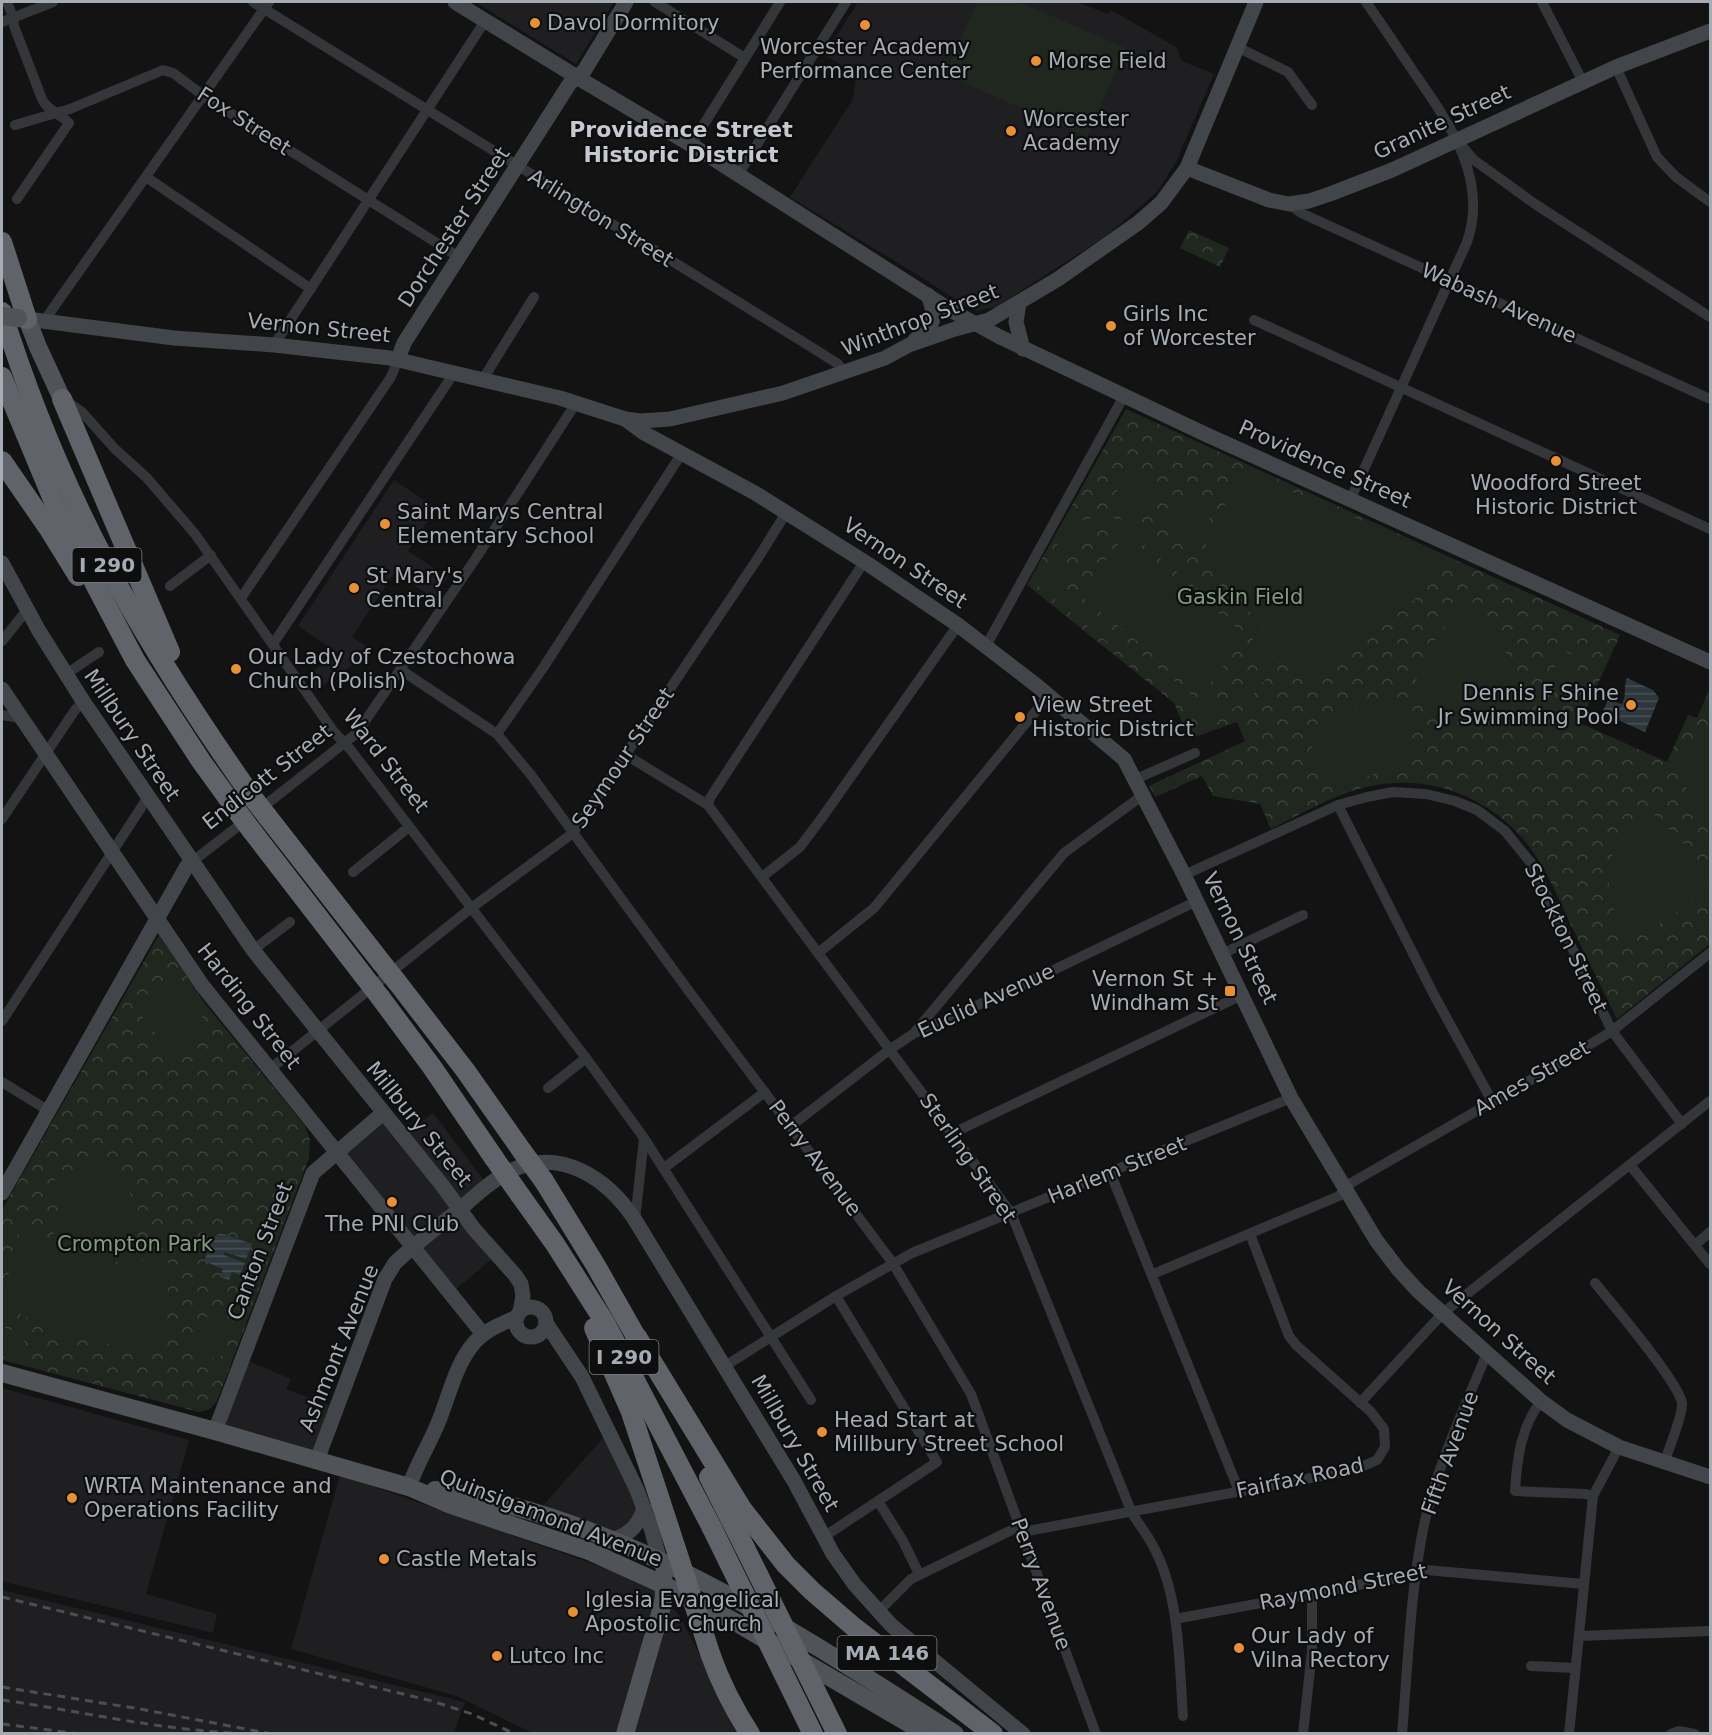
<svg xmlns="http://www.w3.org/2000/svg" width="1712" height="1735" font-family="'DejaVu Sans',sans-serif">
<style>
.built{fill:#1f1f21}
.park{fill:url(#park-crowns)}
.pitch{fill:#1f271f;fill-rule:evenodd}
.water{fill:url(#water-rules)}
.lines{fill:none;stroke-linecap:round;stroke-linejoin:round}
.street{stroke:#343639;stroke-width:10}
.secondary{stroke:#424549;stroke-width:15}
.primary{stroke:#505358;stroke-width:18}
.highway{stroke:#60646a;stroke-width:20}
.rail{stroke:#4b4e52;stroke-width:3;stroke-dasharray:8 6;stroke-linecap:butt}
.primary-bridge{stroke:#505358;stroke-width:18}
.highway-bridge{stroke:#60646a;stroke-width:20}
.poi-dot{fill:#e79038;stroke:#0e0e0f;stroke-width:2}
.labels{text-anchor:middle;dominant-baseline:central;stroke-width:4.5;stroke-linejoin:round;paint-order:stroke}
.shield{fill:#0e0e0f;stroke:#787d82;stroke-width:1.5}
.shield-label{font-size:20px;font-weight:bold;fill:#a5acb4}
.poi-label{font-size:21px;fill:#a5acb4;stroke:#0e0e0f;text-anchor:start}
.street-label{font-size:21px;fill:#a5acb4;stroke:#0e0e0f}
.park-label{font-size:21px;fill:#809e7d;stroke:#0e0e0f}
.neighbourhood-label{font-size:22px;font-weight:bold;fill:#c6cad0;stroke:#0e0e0f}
</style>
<defs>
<pattern id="park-crowns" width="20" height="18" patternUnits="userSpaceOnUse" patternTransform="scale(1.5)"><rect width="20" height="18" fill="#1f271f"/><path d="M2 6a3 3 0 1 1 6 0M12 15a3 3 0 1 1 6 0" fill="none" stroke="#3d443d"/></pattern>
<pattern id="water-rules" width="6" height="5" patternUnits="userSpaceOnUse" patternTransform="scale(1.5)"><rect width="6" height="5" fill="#2d373c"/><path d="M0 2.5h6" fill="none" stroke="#485156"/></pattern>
</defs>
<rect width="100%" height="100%" fill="#131314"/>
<g class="built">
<polygon points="475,2 614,2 576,64"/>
<polygon points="858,2 1077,2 1108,14 1111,10 1176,47 1182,61 1214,74 1176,162 1157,192 1106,236 996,307 977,311 967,307 921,277 790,197 853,99 856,74 825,55"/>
<polygon points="394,480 436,508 408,551 448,577 434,598 394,573 352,637 366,646 353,665 316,690 306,676 338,653 298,626"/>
<polygon points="433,1113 492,1191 462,1218 494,1257 448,1296 334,1156 384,1117 400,1137"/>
<polygon points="246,1360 291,1379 286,1389 339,1409 323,1454 221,1426"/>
<polygon points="2,1388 189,1440 146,1594 217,1614 213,1633 2,1581"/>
<polygon points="605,1436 640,1509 627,1531 614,1537 538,1511"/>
<polygon points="340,1475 651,1584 679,1615 741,1733 533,1733 456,1696 291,1649"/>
<polygon points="2,1590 465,1702 454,1733 2,1733"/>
</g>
<g class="park">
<polygon points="1189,230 1229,248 1220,267 1180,248"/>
<path d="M1126 409 1620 635 1580 723 1667 762 1688 715 1697 718 1710 688V944L1617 1019C1602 988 1586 957 1571 925 1559 900 1548 872 1531 849 1495 799 1432 773 1371 786 1336 793 1303 813 1271 829L1260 804 1213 796 1202 776 1155 797 1149 786 1245 741 1237 722 1189 739 1174 703 1027 585Z"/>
<polygon points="159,935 203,1001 305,1126 310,1140 309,1158 217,1401 210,1409 199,1412 2,1360 2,1210"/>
</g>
<g class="pitch">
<polygon points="977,2 1019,2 1126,48 1087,137 945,75"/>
<polygon points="1127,470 1157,484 1151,499 1120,484"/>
<polygon points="1241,471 1443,554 1423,593 1318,676 1296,674 1204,549"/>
<polygon points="1118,489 1148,503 1142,517 1111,503"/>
<polygon points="1183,496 1213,510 1206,525 1176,510"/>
<polygon points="1173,514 1204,529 1197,543 1167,528"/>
<path d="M1100 517 1128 520 1144 530 1252 618C1261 630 1272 643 1272 659 1271 686 1237 715 1210 713 1201 712 1192 708 1184 704L1032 581C1038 574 1045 566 1051 558 1054 554 1055 550 1057 545 1065 528 1082 518 1100 517ZM1092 529C1110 528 1122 531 1138 540L1243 626C1251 636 1260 647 1260 660 1258 680 1232 701 1212 701 1204 701 1197 697 1190 694L1071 598 1062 574 1064 562 1068 549 1077 538Z"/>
<polygon points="1123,538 1247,636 1202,693 1078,594"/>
<path d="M1457 608C1510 629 1520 672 1509 724L1459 715 1419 700 1414 686 1430 648Z"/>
<polygon points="1563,651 1582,659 1568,692 1548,683"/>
<path d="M1386 699C1391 703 1398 706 1401 711 1411 723 1414 744 1410 758L1335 791 1313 759 1312 734 1329 713Z"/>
<polygon points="1710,736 1710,833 1704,826 1676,765"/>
<path d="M1646 807 1689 849 1710 876V884L1671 917 1632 939C1628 933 1622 927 1618 920 1605 894 1607 859 1620 834 1626 823 1636 815 1646 807Z"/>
<polygon points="173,981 207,1023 172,1053 137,1010"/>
<path d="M113 1157 144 1223 126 1230 115 1265C133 1259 153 1257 171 1264L160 1352 57 1336V1329L2 1307V1299L21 1227 29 1231 48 1250 62 1205 57 1198 55 1178Z"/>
<polygon points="201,1315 232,1327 226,1341 195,1330"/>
<polygon points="2,1327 26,1335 19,1361 2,1356"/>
<polygon points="194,1334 225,1346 219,1360 188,1349"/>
</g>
<g class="water">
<path d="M1627 678 1653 690 1659 698 1645 732 1602 713 1608 700 1622 704C1627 696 1623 687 1627 678Z"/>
<polygon points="218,1234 224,1234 252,1244 246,1259 224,1252 224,1255 245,1263 240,1275 232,1272 229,1280 220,1277 223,1269 204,1261 213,1239"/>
</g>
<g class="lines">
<g class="street">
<path d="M7 2 13 17 14 26 42 99C46 109 60 114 69 123L17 199"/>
<polyline points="253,2 808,345 838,364 844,373"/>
<polyline points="655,2 745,58"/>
<polyline points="1542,2 1583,82"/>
<polyline points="2,22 53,2"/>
<polyline points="1237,47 1288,72 1312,105"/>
<polyline points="1616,67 1657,157 1676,177 1710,202"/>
<polyline points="15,125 70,109 163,70 173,73 208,99 459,257"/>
<polyline points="691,145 780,2"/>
<polyline points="1462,146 1474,160 1535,204 1710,317"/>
<polyline points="738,175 846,2"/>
<polyline points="146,177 311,289"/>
<polyline points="1289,204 1301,213 1323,223 1710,399"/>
<polyline points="1254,320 1710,529"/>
<polyline points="44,321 269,2"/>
<polyline points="274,345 485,21"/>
<polyline points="483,379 534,297"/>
<polyline points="65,400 82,412 115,449 147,478 195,534 334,732 350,749 586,1058 644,1138 811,1400"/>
<path d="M1351 498 1467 242C1489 179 1449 123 1415 74 1399 50 1383 26 1366 2"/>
<polyline points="170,586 211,555"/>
<polyline points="241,598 391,377 398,359"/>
<polyline points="2,641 27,610"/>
<polyline points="273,644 450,379 453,372"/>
<polyline points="986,646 1124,396"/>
<polyline points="401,670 497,734 531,775 688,990 892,1262 971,1394 1096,1734"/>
<polyline points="66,674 99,652"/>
<polyline points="2,715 20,718"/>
<polyline points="497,734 543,668 682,453"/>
<path d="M626 755 708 805 1011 1213 1132 1513C1138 1523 1146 1533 1152 1544 1180 1594 1179 1660 1183 1716"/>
<polyline points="1136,779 1195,753"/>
<polyline points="708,805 710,798 864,562"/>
<polyline points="1338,805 1434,995 1492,1101"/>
<polyline points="259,810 357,733 476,558 576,403"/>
<polyline points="2,819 75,710 83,701"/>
<polyline points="193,861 246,820"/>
<polyline points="353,872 409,827"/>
<polyline points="1184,875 1338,805 1367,797 1393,792 1426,794 1455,801 1477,810 1505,831 1531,863 1612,1031 1682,1124"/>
<polyline points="762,877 800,847 821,819 958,625"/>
<polyline points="253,950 290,922"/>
<polyline points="818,953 874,908 1049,695"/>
<polyline points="1222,954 1303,915"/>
<polyline points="2,1021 148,797"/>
<polyline points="915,1032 1064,853 1143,795"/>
<polyline points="270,1069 470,909 573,833 758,558 786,513"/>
<polyline points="2,1082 49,1111"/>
<polyline points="548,1088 586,1058"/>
<polyline points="791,1126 889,1050 913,1034 1018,987 1197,901"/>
<polyline points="953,1133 1242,995"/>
<polyline points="1630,1165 1710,1264"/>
<polyline points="662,1167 668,1165 765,1092"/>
<polyline points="1110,1172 1239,1491"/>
<polyline points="635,1220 644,1138"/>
<polyline points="1695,1245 1710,1232"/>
<polyline points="1153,1274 1339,1196 1351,1183 1553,1067 1612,1031 1710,953"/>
<path d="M1595 1283C1613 1305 1678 1381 1682 1403 1683 1415 1669 1448 1665 1461"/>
<polyline points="725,1366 836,1296 912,1253 1291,1098"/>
<path d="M1541 1401C1521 1427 1517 1458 1515 1491L1586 1494 1593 1496"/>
<polyline points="1360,1403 1443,1313 1710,1101"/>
<polyline points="878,1501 903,1541 919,1574"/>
<polyline points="1022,1532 1338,1473 1359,1468 1377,1460 1385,1447 1384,1429 1371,1412 1296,1345 1289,1336 1250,1234"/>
<polyline points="825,1536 937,1462 836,1296"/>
<polyline points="878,1612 911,1579 1020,1526"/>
<polyline points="1175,1619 1417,1574 1426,1570 1584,1584"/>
<polyline points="1579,1636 1710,1631"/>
<polyline points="1531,1666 1575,1668"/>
<polyline points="1303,1734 1312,1651 1312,1594"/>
<path d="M1402 1734C1408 1665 1410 1592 1424 1525 1437 1466 1464 1409 1487 1353"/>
<polyline points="1569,1734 1593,1496 1619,1447"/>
<polyline points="1671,1734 1679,1731 1695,1734"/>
</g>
<g class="secondary">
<polyline points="455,2 585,82 698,149 952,311 1000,337 1207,435 1710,662"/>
<polyline points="1187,168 1269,200 1289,204 1309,201 1330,194 1392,170 1616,67 1710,31"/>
<polyline points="1019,303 1016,322 1023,349"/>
<polyline points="27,319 174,338 274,345 390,358 560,398 625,419 641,421 670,419 783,393 885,358 909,345 955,329 989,320 1058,279 1138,223 1161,203 1187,168 1256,2"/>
<path d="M915 340C935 326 937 318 928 295"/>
<polyline points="398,359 404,343 570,83 584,71 626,2"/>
<polyline points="625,419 644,433 755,493 868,564 958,625 1036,685 1124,759 1184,875 1291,1098 1376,1240 1398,1269 1418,1291 1487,1353 1541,1401 1567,1420 1619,1447 1710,1477"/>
<polyline points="2,563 39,631 83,701 253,950 442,1185 474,1229 515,1275 521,1284 523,1296 520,1312"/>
<polyline points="2,689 202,985 483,1334"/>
<polyline points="2,1193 187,866 193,861"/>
<circle cx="531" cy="1322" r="15"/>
<polyline points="546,1323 582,1377 637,1490 651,1528 660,1561"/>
<polyline points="215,1431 313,1173 383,1113"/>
<path d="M317 1460 385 1279 395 1263C415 1244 437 1227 459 1210 475 1196 491 1181 510 1171 561 1146 608 1179 635 1220L794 1481 833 1554 855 1585 891 1625 1023 1734"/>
<path d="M409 1487C416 1465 429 1445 438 1423 449 1397 455 1365 474 1343 485 1330 501 1324 517 1317"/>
<path d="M611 1540C629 1536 639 1525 644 1508"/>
</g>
<g class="primary">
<polyline points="18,318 27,319 38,347 62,399"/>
<polyline points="2,1373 215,1431 409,1487 451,1505 589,1551 664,1585 737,1623 927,1734"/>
<path d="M435 1490C625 1517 796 1632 955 1734"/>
<polyline points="625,1734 661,1610 664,1597 663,1575"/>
</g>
<g class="highway">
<polyline points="2,242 27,319"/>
<path d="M2 312C29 398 64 483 106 563 149 645 200 723 253 798"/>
<polyline points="2,377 54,502 95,584 135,660 201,761 237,811"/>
<polyline points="62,399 170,652"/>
<polyline points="2,461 49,529 78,576"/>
<polyline points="267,816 381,962"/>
<polyline points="252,831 363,975"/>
<polyline points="397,982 465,1070 522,1151"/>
<polyline points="380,997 432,1067 494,1158"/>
<polyline points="544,1181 596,1266 643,1349"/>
<polyline points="520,1195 555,1244 604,1321 712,1528"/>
<polyline points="594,1328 631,1412 661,1503"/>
<polyline points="637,1337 742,1509 786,1565 812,1591 855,1628 993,1734"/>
<polyline points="709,1477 744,1546"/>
<path d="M711 1656C721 1684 734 1709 750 1734"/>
</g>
<g class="rail">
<polyline points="2,1597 432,1701 472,1714 515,1734"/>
<polyline points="2,1687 140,1709 272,1734"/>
<path d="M2 1700C79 1711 155 1729 233 1733"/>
<polyline points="2,1724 80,1734"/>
</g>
<polyline class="primary-bridge" points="2,316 18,318"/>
<g class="highway-bridge">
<polyline points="253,798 267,816"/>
<polyline points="237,811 252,831"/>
<polyline points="381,962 397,982"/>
<polyline points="363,975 380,997"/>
<polyline points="522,1151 544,1181"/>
<polyline points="494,1158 520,1195"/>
<polyline points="661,1503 711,1656"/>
<polyline points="712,1528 813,1734"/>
<polyline points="744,1546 837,1734"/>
</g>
</g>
<g class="poi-dot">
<circle cx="535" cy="23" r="6"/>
<circle cx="865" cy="25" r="6"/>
<circle cx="1036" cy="61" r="6"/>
<circle cx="1011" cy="131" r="6"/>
<circle cx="1111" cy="326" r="6"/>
<circle cx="1556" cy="461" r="6"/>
<circle cx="385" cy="524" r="6"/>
<circle cx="354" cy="588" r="6"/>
<circle cx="236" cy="669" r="6"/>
<circle cx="1631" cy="705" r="6"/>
<circle cx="1020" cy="717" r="6"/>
<rect x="1224" y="985" width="12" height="12" rx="3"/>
<circle cx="392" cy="1202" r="6"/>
<circle cx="822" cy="1432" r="6"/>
<circle cx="72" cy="1498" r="6"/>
<circle cx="384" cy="1559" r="6"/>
<circle cx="573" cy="1612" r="6"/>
<circle cx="1239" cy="1648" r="6"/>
<circle cx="497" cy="1656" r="6"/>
</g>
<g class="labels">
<g class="shield">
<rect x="72.5" y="548" width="69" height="34" rx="4.5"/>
<rect x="589.5" y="1340" width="69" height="34" rx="4.5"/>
<rect x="837.5" y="1636" width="99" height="34" rx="4.5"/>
</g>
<g class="shield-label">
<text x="107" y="565">I 290</text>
<text x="624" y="1357">I 290</text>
<text x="887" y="1653">MA 146</text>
</g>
<g class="poi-label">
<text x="547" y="23">Davol Dormitory</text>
<text x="865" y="47" text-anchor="middle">Worcester Academy<tspan x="865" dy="24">Performance Center</tspan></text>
<text x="1048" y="61">Morse Field</text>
<text x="1023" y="119">Worcester<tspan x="1023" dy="24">Academy</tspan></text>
<text x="1123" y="314">Girls Inc<tspan x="1123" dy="24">of Worcester</tspan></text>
<text x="1556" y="483" text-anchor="middle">Woodford Street<tspan x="1556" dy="24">Historic District</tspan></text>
<text x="397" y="512">Saint Marys Central<tspan x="397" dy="24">Elementary School</tspan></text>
<text x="366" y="576">St Mary's<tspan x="366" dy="24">Central</tspan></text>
<text x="248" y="657">Our Lady of Czestochowa<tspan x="248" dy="24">Church (Polish)</tspan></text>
<text x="1619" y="693" text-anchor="end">Dennis F Shine<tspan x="1619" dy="24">Jr Swimming Pool</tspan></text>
<text x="1032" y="705">View Street<tspan x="1032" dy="24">Historic District</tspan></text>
<text x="1218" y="979" text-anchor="end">Vernon St +<tspan x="1218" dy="24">Windham St</tspan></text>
<text x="392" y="1224" text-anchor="middle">The PNI Club</text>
<text x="834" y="1420">Head Start at<tspan x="834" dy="24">Millbury Street School</tspan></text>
<text x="84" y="1486">WRTA Maintenance and<tspan x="84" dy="24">Operations Facility</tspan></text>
<text x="396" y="1559">Castle Metals</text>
<text x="585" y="1600">Iglesia Evangelical<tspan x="585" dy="24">Apostolic Church</tspan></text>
<text x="1251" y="1636">Our Lady of<tspan x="1251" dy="24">Vilna Rectory</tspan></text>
<text x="509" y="1656">Lutco Inc</text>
</g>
<g class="street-label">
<text transform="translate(244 121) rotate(33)">Fox Street</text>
<text transform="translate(1442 122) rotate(-25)">Granite Street</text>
<text transform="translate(601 218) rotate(32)">Arlington Street</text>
<text transform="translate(454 227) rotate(-57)">Dorchester Street</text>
<text transform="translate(1499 303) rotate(24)">Wabash Avenue</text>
<text transform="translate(920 320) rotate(-21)">Winthrop Street</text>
<text transform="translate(319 328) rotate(6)">Vernon Street</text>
<text transform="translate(1325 464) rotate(24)">Providence Street</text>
<text transform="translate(905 563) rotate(34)">Vernon Street</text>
<text transform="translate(132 735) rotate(56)">Millbury Street</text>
<text transform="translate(623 758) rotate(-56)">Seymour Street</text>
<text transform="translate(386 761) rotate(52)">Ward Street</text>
<text transform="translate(267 777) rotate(-38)">Endicott Street</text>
<text transform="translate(1240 938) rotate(64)">Vernon Street</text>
<text transform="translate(1566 938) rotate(64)">Stockton Street</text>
<text transform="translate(986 1001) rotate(-25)">Euclid Avenue</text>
<text transform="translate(249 1006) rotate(52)">Harding Street</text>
<text transform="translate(1532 1078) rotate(-30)">Ames Street</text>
<text transform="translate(419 1124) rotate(51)">Millbury Street</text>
<text transform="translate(815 1158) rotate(53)">Perry Avenue</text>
<text transform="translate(968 1158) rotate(55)">Sterling Street</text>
<text transform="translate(1117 1170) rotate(-22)">Harlem Street</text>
<text transform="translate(260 1251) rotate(-69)">Canton Street</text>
<text transform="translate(1499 1332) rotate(42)">Vernon Street</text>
<text transform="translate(339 1348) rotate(-68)">Ashmont Avenue</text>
<text transform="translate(795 1443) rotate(60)">Millbury Street</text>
<text transform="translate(1450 1453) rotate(-70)">Fifth Avenue</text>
<text transform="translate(1300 1478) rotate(-12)">Fairfax Road</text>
<text transform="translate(551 1518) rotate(21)">Quinsigamond Avenue</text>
<text transform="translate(1041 1584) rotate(70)">Perry Avenue</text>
<text transform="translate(1343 1587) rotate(-11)">Raymond Street</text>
</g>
<g class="park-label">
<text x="1240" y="597">Gaskin Field</text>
<text x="135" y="1244">Crompton Park</text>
</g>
<g class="neighbourhood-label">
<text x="681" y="129">Providence Street<tspan x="681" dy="25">Historic District</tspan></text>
</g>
</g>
<rect width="1712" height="1735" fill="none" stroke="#a5acb4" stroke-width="6"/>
</svg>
